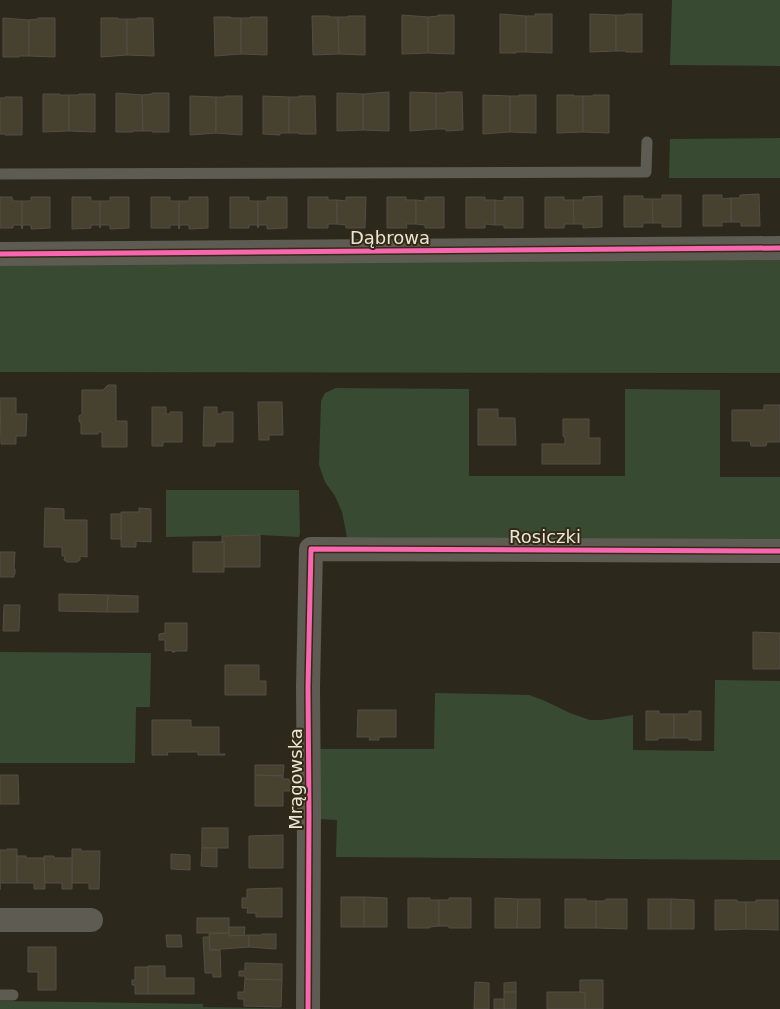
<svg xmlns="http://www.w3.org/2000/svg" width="780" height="1009" font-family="'DejaVu Sans',sans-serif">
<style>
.green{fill:#394a33}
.building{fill:#474130;stroke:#524e44}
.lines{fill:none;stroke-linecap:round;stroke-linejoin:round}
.lane{stroke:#5e5b52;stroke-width:11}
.street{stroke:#5e5b52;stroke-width:24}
.cycleway-casing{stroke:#332b16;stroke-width:8}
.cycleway{stroke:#f766af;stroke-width:5}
.labels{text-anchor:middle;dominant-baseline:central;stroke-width:4;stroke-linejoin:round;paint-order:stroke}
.street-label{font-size:18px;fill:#e9e5d8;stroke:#332b16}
</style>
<rect width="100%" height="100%" fill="#2d281c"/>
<g class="green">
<polygon points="672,0 780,0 780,66 670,65"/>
<polygon points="780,138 780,178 669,178 670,139"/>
<polygon points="780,257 780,373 0,372 0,261"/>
<polygon points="336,388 469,389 469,476 625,476 625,389 720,390 720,477 780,477 780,540 347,537 342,512 335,496 325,482 319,465 321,401 325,393"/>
<polygon points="166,490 299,490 300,533 299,537 260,535 166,537"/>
<polygon points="0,652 151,653 150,707 136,707 135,763 0,763"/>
<polygon points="715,680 780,681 780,860 336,857 337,820 318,819 317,749 434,749 435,693 529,695 543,700 570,713 590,720 601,720 633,715 633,750 714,751"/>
<polygon points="0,1001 78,1002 203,1004 203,1007 299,1009 0,1009"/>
</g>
<g class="building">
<polygon points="500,14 526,16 526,52 516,52 516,53 500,53"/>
<polygon points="535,14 552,14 552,53 526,52 526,16 535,16"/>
<polygon points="590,14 616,15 616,51 590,52"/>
<polygon points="625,14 642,14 642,52 626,52 625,51 616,51 616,15 625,15"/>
<polygon points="402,15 428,17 428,53 402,54"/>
<polygon points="438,15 454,15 454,54 428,53 428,17 438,16"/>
<polygon points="312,16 329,16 329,17 338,17 339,54 313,55"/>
<polygon points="348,16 365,16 365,55 339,54 338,17 348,17"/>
<polygon points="214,17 231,17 231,18 241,18 241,54 215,56"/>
<polygon points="250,17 267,17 267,55 241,54 241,18 250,18"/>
<polygon points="3,18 29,20 29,56 19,56 19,57 3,57"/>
<polygon points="38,18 55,18 55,57 29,56 29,20 38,19"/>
<polygon points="101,18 118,18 118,19 127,19 127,55 101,57"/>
<polygon points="137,18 153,18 154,56 127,55 127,19 137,19"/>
<polygon points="389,92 389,131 363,130 363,94"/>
<polygon points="410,92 436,93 436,129 410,131"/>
<polygon points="446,92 462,92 463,130 446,131 446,129 436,129 436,93 446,93"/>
<polygon points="116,93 142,95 143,131 133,131 133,132 116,132"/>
<polygon points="152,93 169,93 169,132 152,132 152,131 143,131 142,95 152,94"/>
<polygon points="337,93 363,94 363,130 337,131"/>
<polygon points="43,94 60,94 60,95 69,95 69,131 43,132"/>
<polygon points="79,94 95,94 95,132 69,131 69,95 78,95"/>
<polygon points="483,95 510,96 510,132 483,134"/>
<polygon points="519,95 536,95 536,133 510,132 510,96 519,96"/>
<polygon points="557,95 574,95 574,96 583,96 583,132 557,133"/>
<polygon points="593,95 609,95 609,133 583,132 583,96 593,96"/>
<polygon points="190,96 216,97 216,133 190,135"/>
<polygon points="225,96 242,96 242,135 216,133 216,97 226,97"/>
<polygon points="263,96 289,97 289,133 280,133 280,135 263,134"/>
<polygon points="299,96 315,96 316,134 299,134 299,133 289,133 289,97 299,97"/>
<polygon points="5,97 22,97 22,135 5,135 5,134 0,134 0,98 5,98"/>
<polygon points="759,194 760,226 741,226 741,222 731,222 731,198 740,198 740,195"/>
<polygon points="662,195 681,195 681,227 662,227 662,223 653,223 652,199 662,199"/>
<polygon points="703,195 722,195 722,199 731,198 731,222 722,222 722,226 703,226"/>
<polygon points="602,196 602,227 583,228 583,224 574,224 573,200 583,200 583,197"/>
<polygon points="624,196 643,196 643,199 652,199 653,223 643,223 643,227 624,227"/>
<polygon points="0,197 12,197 13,201 22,201 22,229 21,225 13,225 13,228 0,228"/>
<polygon points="31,197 50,197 50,228 31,229 31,225 23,225 22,229 22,201 31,201"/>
<polygon points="72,197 91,197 91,201 100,201 100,228 100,225 91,225 91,228 72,229"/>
<polygon points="110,197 129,197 129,228 110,229 110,225 101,225 100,228 100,201 110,201"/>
<polygon points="151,197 170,197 170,201 179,201 179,229 179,225 170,225 170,228 151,228"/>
<polygon points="189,197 208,197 208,228 189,229 189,225 180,225 179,229 179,201 189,201"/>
<polygon points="230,197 249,197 249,201 258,201 258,228 257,225 249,225 249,228 230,228"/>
<polygon points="267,197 287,197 287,228 267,229 267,225 259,225 258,228 258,201 267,201"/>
<polygon points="308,197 328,197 328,200 337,200 337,224 328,224 328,228 308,228"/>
<polygon points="346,197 366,197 365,228 346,228 346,225 337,224 337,200 346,201"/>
<polygon points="387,197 406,197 406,200 416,200 416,224 406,224 407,228 387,228"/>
<polygon points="425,197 444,197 444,228 425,228 425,225 416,224 416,200 425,201"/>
<polygon points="466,197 485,197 485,200 495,200 495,225 485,224 485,228 466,228"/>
<polygon points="504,197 523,197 523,228 504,228 504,225 495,225 495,200 504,201"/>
<polygon points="545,197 564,197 564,200 573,200 574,224 565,224 564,228 545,228"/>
<polygon points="108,385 116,385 116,421 127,421 127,447 102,447 102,432 98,432 98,434 81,434 81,424 79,421 79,416 82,414 82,390 103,390"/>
<polygon points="0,398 16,398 16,414 27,414 26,436 16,436 16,444 1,444"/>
<polygon points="258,402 282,402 283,435 269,435 269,440 259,440"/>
<polygon points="764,405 780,405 780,442 767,442 766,446 751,446 750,441 732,441 732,410 764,410"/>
<polygon points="152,407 166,407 166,414 170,414 170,412 182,412 182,442 163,442 163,446 152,446"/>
<polygon points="204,407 217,407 217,414 222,414 222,412 233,412 233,442 215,442 215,446 203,446"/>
<polygon points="478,409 498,409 498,418 515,418 516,445 478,445"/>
<polygon points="563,419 589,419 589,438 600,438 600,464 542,464 542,444 565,444 565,438 563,436"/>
<polygon points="45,508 64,509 64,520 87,520 87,557 80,556 80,560 77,562 67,562 64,560 65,556 62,556 62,547 44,547"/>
<polygon points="139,508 151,509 151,542 136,541 136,547 121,547 121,512 139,512"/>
<rect x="111" y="514" width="10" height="25"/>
<polygon points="260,535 260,567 224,567 224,542 222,542 222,536"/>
<rect x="193" y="542" width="31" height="30"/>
<polygon points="0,552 15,552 14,569 15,569 15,574 14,574 14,577 0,577"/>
<polygon points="59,594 108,595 107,612 59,611"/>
<polygon points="108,595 138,596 138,612 107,612"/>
<polygon points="4,605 20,605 19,631 3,631"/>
<polygon points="165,623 187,623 187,651 175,651 175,652 172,652 172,650 165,651 165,640 159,640 159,634 165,633"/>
<polygon points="753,632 780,633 780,669 753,669"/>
<polygon points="225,665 259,665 259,681 266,681 266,695 225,695"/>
<polygon points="358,710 396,710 396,737 379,737 379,740 369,740 370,737 357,737"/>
<polygon points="646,711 659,711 659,714 674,714 674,738 658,738 658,740 646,740"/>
<polygon points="689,711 701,711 701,740 689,740 689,738 674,738 674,714 689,714"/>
<polygon points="152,720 191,720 191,727 219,727 219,754 225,754 225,755 198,755 198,752 167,752 168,755 152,755"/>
<polygon points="255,765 284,765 283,776 255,775"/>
<polygon points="0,775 18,775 19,804 0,804"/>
<polygon points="255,775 283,776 283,779 289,779 289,781 297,781 297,791 283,791 283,806 255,806"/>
<rect x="202" y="828" width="26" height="20"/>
<polygon points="283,835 283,868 249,868 249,836"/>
<polygon points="202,848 217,848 217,867 201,866"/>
<polygon points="7,849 17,849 17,883 0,883 0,890 0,850 7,850"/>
<polygon points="72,849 81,849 81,851 100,851 99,889 89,889 89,883 72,883"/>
<polygon points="171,854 190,855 190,870 171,869"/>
<polygon points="17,856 26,856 26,858 44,858 45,889 34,889 34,883 17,883"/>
<polygon points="44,856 54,856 54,858 72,858 72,889 62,889 62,883 45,883"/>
<polygon points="282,888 282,917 256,917 256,913 247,913 248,908 242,908 242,898 247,898 247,889"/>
<rect x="341" y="897" width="23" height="30"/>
<polygon points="364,897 387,898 387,927 364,927"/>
<polygon points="408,898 430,898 430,900 439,900 439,926 430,927 430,928 408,928"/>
<polygon points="449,898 471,898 471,928 449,928 449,926 439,926 439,900 449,900"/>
<polygon points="495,898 518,899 517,928 495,928"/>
<polygon points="518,899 540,899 540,928 517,928"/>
<polygon points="565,899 586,899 586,901 596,901 596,928 565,928"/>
<polygon points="606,899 627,899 627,929 596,928 596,901 605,901"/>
<rect x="648" y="899" width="23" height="30"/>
<polygon points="671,899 694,900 694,929 671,929"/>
<polygon points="715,900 737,900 737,902 746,902 746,929 715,930"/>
<polygon points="756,900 778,900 778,930 746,929 746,902 756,902"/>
<rect x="197" y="918" width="32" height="15"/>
<polygon points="229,927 245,927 244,936 229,936"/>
<polygon points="229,933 229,936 249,935 249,947 210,950 209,934"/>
<polygon points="262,934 276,934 276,949 249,947 249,935 262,935"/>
<polygon points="166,935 181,935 182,947 167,947"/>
<polygon points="203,937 209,937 210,950 220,950 221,977 213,977 213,973 205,973"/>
<polygon points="28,947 56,947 56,990 38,990 38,972 28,972"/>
<polygon points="245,963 282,964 282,980 245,979 245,976 239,976 239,971 245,971"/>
<polygon points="148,966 165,966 165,978 194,978 194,994 148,994"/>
<polygon points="135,967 148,967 148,994 135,994 135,985 132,985 132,980 135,980"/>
<polygon points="245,979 282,980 281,1007 244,1006 244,999 238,999 238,992 244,992"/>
<polygon points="580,980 603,980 603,1009 585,1009 585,993 580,992"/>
<polygon points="475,982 489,983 489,1009 474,1009"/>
<polygon points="516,982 516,992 504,992 504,983"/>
<rect x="504" y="992" width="12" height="17"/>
<polygon points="547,992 580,992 585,993 585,1009 547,1009"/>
<rect x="494" y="999" width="10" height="10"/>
</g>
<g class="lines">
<g class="lane">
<polyline points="0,174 646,172 647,142"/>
<polyline points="0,995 13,995"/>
</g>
<g class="street">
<polyline points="0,254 780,248"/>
<polyline points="0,920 91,920"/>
<polyline points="308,1009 309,813 308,687 311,549 780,551"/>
</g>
<g class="cycleway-casing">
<g id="cycleway">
<polyline points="0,254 780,248"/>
<polyline points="308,1009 309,813 308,687 311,549 780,551"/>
</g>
</g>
<use href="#cycleway" class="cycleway"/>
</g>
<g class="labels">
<g class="street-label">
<text x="390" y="237">Dąbrowa</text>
<text x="545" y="536">Rosiczki</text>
<text transform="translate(295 779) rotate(-90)">Mrągowska</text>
</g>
</g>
</svg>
